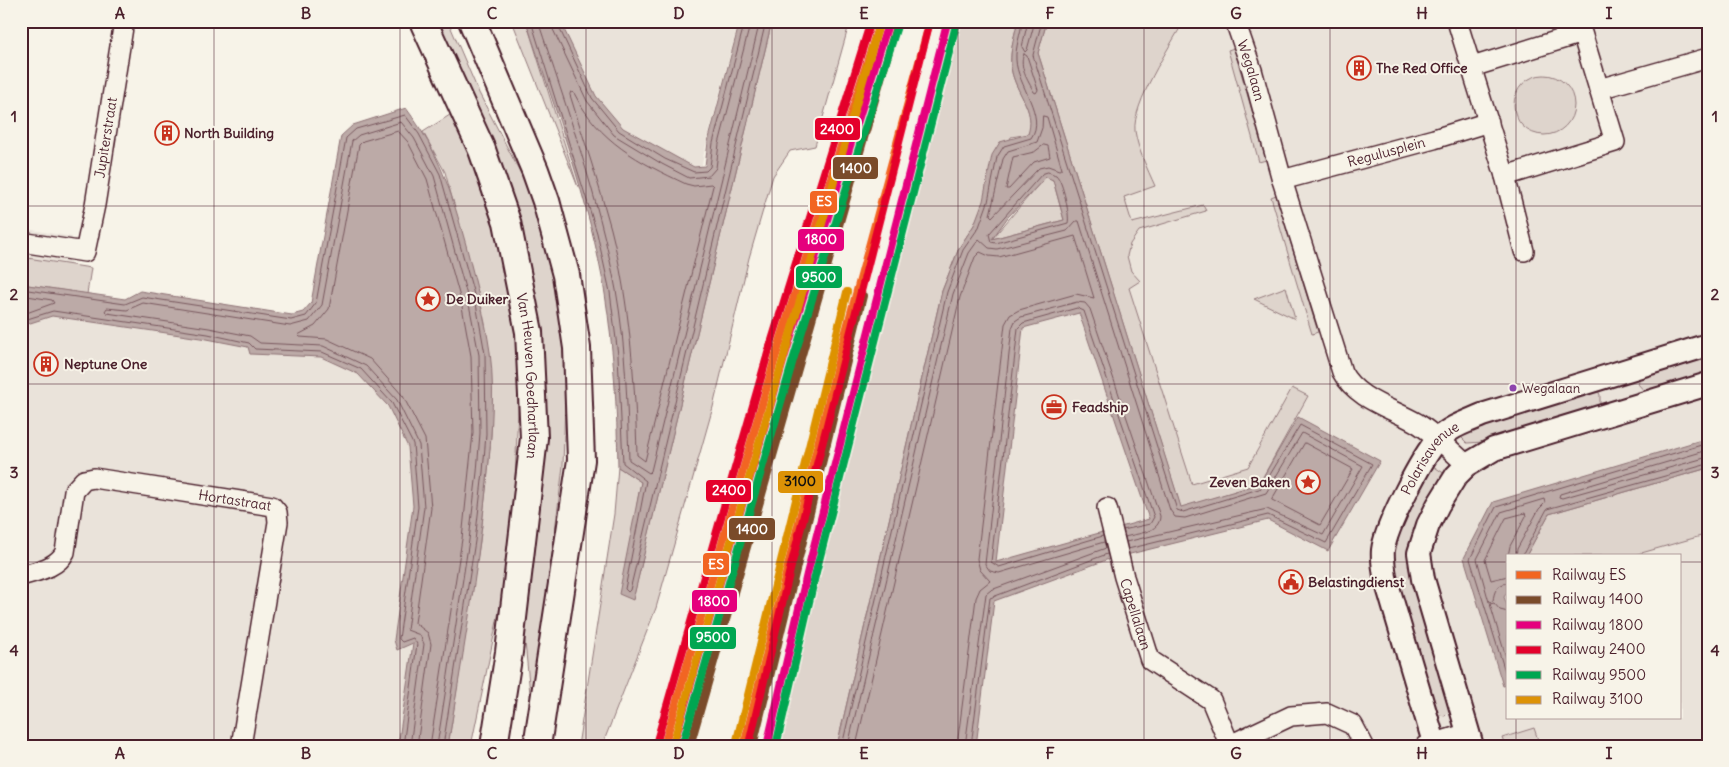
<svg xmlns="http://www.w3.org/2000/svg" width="1729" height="767" font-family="Delius,sans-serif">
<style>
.built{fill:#eae3da;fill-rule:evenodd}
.green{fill:#ded4cc;stroke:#947a7c}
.water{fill:#bcaaa7;stroke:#8e7275;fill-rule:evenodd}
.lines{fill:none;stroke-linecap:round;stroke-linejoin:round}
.shore{stroke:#78575d;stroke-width:1}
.minor-casing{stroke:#4a1f2b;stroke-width:22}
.tertiary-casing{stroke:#4a1f2b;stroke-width:26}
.secondary-casing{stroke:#4a1f2b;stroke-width:30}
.minor{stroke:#f7f3e8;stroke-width:19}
.tertiary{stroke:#f7f3e8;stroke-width:22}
.secondary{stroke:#f7f3e8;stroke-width:26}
.rail-1-casing{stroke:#f7f3e8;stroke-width:11}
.rail-2-casing{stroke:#f7f3e8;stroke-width:11}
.rail-3-casing{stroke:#f7f3e8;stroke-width:11}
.rail-4-casing{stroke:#f7f3e8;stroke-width:11}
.rail-5-casing{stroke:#f7f3e8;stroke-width:11}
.rail-6-casing{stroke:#f7f3e8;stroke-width:11}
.rail-1{stroke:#f26522;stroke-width:8}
.rail-2{stroke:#7a4b2a;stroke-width:8}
.rail-3{stroke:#e5007d;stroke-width:8}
.rail-4{stroke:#e4002b;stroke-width:8}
.rail-5{stroke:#00a651;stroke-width:8}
.rail-6{stroke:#dd9206;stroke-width:8}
.grid{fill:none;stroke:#4a1f2b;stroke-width:1;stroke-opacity:0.55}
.bus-dot{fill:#8e44ad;stroke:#f7f3e8;stroke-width:2}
.labels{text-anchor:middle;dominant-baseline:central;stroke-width:4;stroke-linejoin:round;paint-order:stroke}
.bus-label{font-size:13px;fill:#4a1f2b;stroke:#f7f3e8;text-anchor:start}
.poi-label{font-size:14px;font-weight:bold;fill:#4a1f2b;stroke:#f7f3e8;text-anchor:start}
.street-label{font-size:14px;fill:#4a1f2b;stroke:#f7f3e8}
.line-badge{stroke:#f7f3e8;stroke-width:2}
.badge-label{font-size:14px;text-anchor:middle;font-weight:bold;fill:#fff}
.pale-badge-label{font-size:14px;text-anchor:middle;font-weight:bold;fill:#111}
.neatline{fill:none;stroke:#4a1f2b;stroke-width:2}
.grid-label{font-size:16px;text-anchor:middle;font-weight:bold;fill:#4a1f2b}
</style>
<rect width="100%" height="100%" fill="#f7f3e8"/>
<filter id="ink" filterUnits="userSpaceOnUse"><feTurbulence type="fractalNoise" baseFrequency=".02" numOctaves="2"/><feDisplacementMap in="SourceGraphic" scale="10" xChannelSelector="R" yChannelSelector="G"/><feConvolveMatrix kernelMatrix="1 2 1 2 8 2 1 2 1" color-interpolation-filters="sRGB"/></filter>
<g filter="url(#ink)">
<g class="built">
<polygon points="550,21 739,21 704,153 700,177 618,139"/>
<path d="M1051 21H1708V746H894L986 344ZM1508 556H1680V718H1508Z"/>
<polygon points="21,228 72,237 67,296 330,333 460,447 422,746 21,746"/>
</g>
<g class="green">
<polygon points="437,21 448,21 479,93 532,195 562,310 566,367 563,466 543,629 531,704 522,611 540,352"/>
<polygon points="512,21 526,21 578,187"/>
<polygon points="772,21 850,21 815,146 790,151 773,176 749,258 713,407 656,608 602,746 578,746 614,514 618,467 641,482 637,504 633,599"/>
<path d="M959 21H1018C1013 40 1007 61 1014 79 1021 99 1035 112 1029 134L1011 137 974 225 959 248 942 291 837 746H772L807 592Z"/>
<path d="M1047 21H1184C1170 46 1132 104 1135 131 1138 150 1147 168 1155 186L1124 197 1132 223 1203 205 1206 211 1139 231 1130 244 1127 256 1131 271 1140 281 1129 288 1192 484 1248 467 1292 388 1308 396 1259 484 1181 508 1038 53Z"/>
<polygon points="1234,48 1266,160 1259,162 1228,50"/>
<circle cx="1544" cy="105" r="30"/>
<polygon points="453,113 492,213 516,328 518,408 513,527 502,597 471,746 448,746 480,541 488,473 491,434 490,354 479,297 445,172 423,132"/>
<polygon points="1046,176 1053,180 1064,220 992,239"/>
<polygon points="1276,195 1318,332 1312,334 1271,197"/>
<polygon points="21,257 91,268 87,294 21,284"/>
<polygon points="1286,287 1295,319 1254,299"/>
<polygon points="1708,353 1708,376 1645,392 1638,384 1641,373"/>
<polygon points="1596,386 1600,395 1600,405 1484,442 1467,443 1461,437 1465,427"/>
<polygon points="1433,466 1448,476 1414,540 1408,566 1452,709 1445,716 1434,714 1391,561 1398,528"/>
<polygon points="1708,468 1708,534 1631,556 1526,556 1549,514"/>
<polygon points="1534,728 1540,746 1505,746 1502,738"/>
<polygon points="1311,740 1328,746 1288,746 1300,741"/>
</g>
<g class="water">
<path d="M526 21H560L596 96 623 128 694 167 705 166 708 142 740 21H772L633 600 619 594 641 482 618 467C617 409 614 351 605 294 590 202 555 109 526 21Z"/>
<path d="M1018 21H1047L1038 53 1181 507 1259 484 1298 417 1380 461 1328 551 1268 520 1106 560 994 601 976 746H837L942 291 959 248 974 225 983 201 992 155 1000 142 1028 134C1035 112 1021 99 1014 79 1007 61 1013 40 1018 21ZM1046 177 1053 180 1064 220 992 239 1008 217ZM1079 313 1149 519 996 562 1023 328Z"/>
<path d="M406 108C440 154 451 191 466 245 475 281 485 316 490 352 496 397 490 454 485 499 476 582 461 664 448 746H398L413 643 397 650 394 640 413 506 408 447 388 406 358 374 321 357 250 354 248 347 207 339 52 316 21 326V284L125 299 140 291 292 315 303 312 311 303 341 136 353 125Z"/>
<polygon points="1708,438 1708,468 1549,514 1526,556 1508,556 1508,591 1504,597 1508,608 1508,685 1503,686 1464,558 1493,502"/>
</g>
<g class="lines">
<g class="shore">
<polyline points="531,21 597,233 610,292 618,355 623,463 646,481 625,589 628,592 630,590 766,21"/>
<path d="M538 21C567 109 599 199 616 290 626 346 627 403 629 460L649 473 651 471 760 21"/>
<polyline points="549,21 587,101 614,135 662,164 689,178 709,176 716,168 719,144 751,21"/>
<polyline points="556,21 592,98 619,131 665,159 694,172 706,171 710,167 713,143 745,21"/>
<polyline points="1028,21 1022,47 1025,52 1027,50 1035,21"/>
<polyline points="1042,21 1033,55 1177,510 1183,512 1262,488 1300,425 1372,464 1326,543 1268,515 1128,549"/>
<path d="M1024 54 1027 56 1038 90 1036 93 1034 92C1028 81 1018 66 1024 54Z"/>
<path d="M571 92 574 93C599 142 639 162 686 184L694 186 711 184 713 186 645 461 637 455C635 380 630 303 611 229 599 184 584 140 570 95Z"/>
<polygon points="1043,116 1047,117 1062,169 1059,170 1048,166 1039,168 992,217 990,215 1003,159 1008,151 1037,142 1042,128"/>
<polygon points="1044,145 1048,146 1050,157 1034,162 1009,189 1006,189 1013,157 1034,152"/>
<path d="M1048 172C1049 172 1055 175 1056 175 1063 181 1070 215 1068 223L996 243 991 242 989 234 1042 174Z"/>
<polyline points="21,289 125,304 142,297 291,320 306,316 316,303 346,138 356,129 405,115 419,134 440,174 475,298 485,354 486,434 483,472 475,541 443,746"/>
<polyline points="21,295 52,300 54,303 21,315"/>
<polyline points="21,321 53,311 208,334 249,343 255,349 322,352 361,369 392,403 413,444 418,507 399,639 402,642 413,638 417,644 403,746"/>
<polygon points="1305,443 1353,469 1320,525 1272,500"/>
<polyline points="1708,450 1560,494 1559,497 1562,498 1708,457"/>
<polyline points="1103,536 999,567 991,562 1018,328 1023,323 1077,308 1084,311 1154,517 1150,524 1123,530"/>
<path d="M1104 542 999 573 990 571 985 564 1012 328 1015 321 1021 317 1077 302 1085 303 1090 309 1160 516C1160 533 1138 533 1125 537"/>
<polyline points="1522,556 1547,509 1708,464"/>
<polyline points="1508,576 1491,580 1485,560 1506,518 1525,513 1526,516 1510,546 1508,556"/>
<path d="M1508 583C1497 584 1494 591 1493 601L1489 602 1477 559 1501 512 1544 499 1545 503 1539 509 1517 549 1516 556"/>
<polyline points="1508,612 1500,610 1494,603 1490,604 1508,664"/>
<polyline points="1508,681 1470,559 1496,507 1708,443"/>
<polyline points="410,746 424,644 420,635 407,630 424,507 419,445 397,400 366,366 323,346 260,343 250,336 209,328 107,313 105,311 107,308 127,310 143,303 290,326 309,321 322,305 352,141 359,135 401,122 414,138 434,176 468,299 479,355 480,433 477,472 469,540 437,746"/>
<polyline points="417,746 431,644 428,633 415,623 431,508 425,439 403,396 370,359 327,339 300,337 298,335 315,326 329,309 359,145 363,141 398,131 408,142 427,179 461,301 471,356 473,433 469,471 462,539 430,746"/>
<path d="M842 746 947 292 963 250 979 227 988 202 997 157 1004 146 1031 138C1047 116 1017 85 1016 60 1015 46 1021 35 1022 21"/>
<polyline points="848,746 953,294 969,253 979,239 989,248 997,249 1067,231 1076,221 1079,221 1170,510 1175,517 1185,518 1266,493 1302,433 1363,466 1323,535 1267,509 1126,542"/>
<polyline points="856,746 960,297 975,257 980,252 989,256 999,257 1075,236 1094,298 1076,294 1019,310 1010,315 1005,324 977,559 980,570 990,581 980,589 976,598 957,746"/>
<polyline points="965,746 986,594 991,590 1106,548"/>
<polyline points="971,746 990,598 1107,554"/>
</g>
<g class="minor-casing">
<g id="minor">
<path id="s1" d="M1235 21 1252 70 1282 180 1342 372C1356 399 1391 408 1417 423 1435 434 1451 451 1467 465"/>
<polyline points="1457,21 1505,176 1615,142 1582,33 1472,67"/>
<polyline points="1599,89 1708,58"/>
<polyline points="1505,176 1524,251"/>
<path id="s2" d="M1282 180 1434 139 1489 122"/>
<path id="s3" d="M21 242 85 252 95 205 124 21"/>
<path id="s4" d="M1107 508 1124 577 1150 660 1211 700 1230 746"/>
<path id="s5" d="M21 576C37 571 57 568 65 552L74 491 84 480 94 478 272 506 277 512 278 522 241 746"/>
<polyline points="1230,745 1291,716 1327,713 1353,725 1364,746"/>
<polyline points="1425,746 1468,733"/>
</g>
</g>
<g class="tertiary-casing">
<g id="tertiary">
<path id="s6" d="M1435 746 1385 577C1384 568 1382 558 1383 550 1386 526 1422 457 1438 439 1450 427 1466 422 1482 415L1708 345"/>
<polyline points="1472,746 1423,579 1419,553 1428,525 1438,505 1456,476 1467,465 1494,449 1708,384"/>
</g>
</g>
<g class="secondary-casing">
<g id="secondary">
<path id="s7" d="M423 21 482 150 507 222 529 332 534 438 509 652 494 746"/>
<polyline points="472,21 535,170 546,201 566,275 577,348 581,460 537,746"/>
</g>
</g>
<use href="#minor" class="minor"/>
<use href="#tertiary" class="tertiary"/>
<use href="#secondary" class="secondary"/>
<g class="rail-1-casing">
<g id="rail-1">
<polyline points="664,746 776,355 880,21"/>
<polyline points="744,746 842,346 930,21"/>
</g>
</g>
<g class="rail-2-casing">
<g id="rail-2">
<polyline points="690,746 897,23"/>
<polyline points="753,746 863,296"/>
</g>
</g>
<g class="rail-3-casing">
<g id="rail-3">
<polyline points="673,746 784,358 888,24"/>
<polyline points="767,746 807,574 947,23"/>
</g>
</g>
<g class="rail-4-casing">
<g id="rail-4">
<polyline points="656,744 768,353 871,21"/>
<polyline points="749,744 790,570 930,21"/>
</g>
</g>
<g class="rail-5-casing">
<g id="rail-5">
<polyline points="682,746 793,360 897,26"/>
<polyline points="776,746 815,576 956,25"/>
</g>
</g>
<g class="rail-6-casing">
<g id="rail-6">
<polyline points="673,744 880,21"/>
<polyline points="736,744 847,292"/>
</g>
</g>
<use href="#rail-1" class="rail-1"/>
<use href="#rail-2" class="rail-2"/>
<use href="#rail-3" class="rail-3"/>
<use href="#rail-4" class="rail-4"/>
<use href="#rail-5" class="rail-5"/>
<use href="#rail-6" class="rail-6"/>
</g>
</g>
<path class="grid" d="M214 21V746M400 21V746M586 21V746M772 21V746M958 21V746M1144 21V746M1330 21V746M1516 21V556M21 206H1708M21 384H1708M21 562H1508M1680 562H1708M1516 718V746"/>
<defs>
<g id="building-ring" transform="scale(1.25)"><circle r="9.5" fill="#f7f3e8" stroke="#c8321e" stroke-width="1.5"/><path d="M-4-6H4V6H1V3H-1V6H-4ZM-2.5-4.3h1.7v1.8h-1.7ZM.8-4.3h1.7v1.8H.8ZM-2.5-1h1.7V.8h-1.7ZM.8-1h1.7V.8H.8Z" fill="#c8321e"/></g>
<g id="sight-ring" transform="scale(1.25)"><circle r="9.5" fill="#f7f3e8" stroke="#c8321e" stroke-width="1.5"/><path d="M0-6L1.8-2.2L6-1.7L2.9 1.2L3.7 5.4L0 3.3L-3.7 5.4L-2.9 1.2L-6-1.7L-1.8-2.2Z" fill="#c8321e"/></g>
<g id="office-ring" transform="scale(1.25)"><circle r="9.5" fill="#f7f3e8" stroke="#c8321e" stroke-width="1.5"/><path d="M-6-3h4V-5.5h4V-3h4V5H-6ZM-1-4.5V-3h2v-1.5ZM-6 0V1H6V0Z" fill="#c8321e"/></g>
<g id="civic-ring" transform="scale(1.25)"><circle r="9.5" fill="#f7f3e8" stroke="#c8321e" stroke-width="1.5"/><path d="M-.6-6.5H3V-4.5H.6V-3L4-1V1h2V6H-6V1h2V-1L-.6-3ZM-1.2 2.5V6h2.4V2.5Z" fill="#c8321e"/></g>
</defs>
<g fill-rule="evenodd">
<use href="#building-ring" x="1359" y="68"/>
<use href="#building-ring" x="167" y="133"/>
<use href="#sight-ring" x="428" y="299"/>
<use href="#building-ring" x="46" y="364"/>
<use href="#office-ring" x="1054" y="407"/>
<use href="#sight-ring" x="1308" y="482"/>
<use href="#civic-ring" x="1291" y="582"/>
</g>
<circle class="bus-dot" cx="1513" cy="388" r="4.5"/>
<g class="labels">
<g class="bus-label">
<text x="1522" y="388">Wegalaan</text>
</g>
<g class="poi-label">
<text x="1376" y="68">The Red Office</text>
<text x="184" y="133">North Building</text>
<text x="446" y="299">De Duiker</text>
<text x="64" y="364">Neptune One</text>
<text x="1072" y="407">Feadship</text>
<text x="1290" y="482" text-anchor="end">Zeven Baken</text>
<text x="1308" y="582">Belastingdienst</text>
</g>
<g class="street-label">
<text stroke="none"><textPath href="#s1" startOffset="52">Wegalaan</textPath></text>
<text stroke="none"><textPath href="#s3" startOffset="181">Jupiterstraat</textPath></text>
<text stroke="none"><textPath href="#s2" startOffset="108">Regulusplein</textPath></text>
<text stroke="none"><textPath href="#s7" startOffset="374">Van Heuven Goedhartlaan</textPath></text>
<text stroke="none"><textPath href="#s6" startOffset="308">Polarisavenue</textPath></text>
<text stroke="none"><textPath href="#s5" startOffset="281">Hortastraat</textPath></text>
<text stroke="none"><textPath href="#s4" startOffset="110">Capellalaan</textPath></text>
</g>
</g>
<g class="line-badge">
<rect x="814" y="117" width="47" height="24" rx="5" fill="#e4002b"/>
<rect x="832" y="156" width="47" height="24" rx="5" fill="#7a4b2a"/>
<rect x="809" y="190" width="29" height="24" rx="5" fill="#f26522"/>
<rect x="797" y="228" width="48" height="24" rx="5" fill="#e5007d"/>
<rect x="795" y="265" width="48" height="24" rx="5" fill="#00a651"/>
<rect x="777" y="470" width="47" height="24" rx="5" fill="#dd9206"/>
<rect x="705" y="479" width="47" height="24" rx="5" fill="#e4002b"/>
<rect x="728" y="517" width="48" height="24" rx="5" fill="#7a4b2a"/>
<rect x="702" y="552" width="28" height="24" rx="5" fill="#f26522"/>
<rect x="691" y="589" width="47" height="24" rx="5" fill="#e5007d"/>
<rect x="689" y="626" width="48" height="24" rx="5" fill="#00a651"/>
</g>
<g class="badge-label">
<text x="837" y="134">2400</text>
<text x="856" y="173">1400</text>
<text x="824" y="206">ES</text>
<text x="821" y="244">1800</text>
<text x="819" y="282">9500</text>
<text x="729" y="495">2400</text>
<text x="752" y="534">1400</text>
<text x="716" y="569">ES</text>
<text x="714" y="606">1800</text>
<text x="713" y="642">9500</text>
</g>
<g class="pale-badge-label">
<text x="800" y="486">3100</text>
</g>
<rect width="1729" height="767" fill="none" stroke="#f7f3e8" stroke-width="55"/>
<rect x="1506" y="554" width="175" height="165" fill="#f7f3e8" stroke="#b29e9c"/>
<rect x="1516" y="571" width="25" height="8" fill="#f26522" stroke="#b29e9c"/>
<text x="1552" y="580" font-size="15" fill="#4a1f2b">Railway ES</text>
<rect x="1516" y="596" width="25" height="8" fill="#7a4b2a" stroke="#b29e9c"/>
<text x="1552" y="604" font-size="15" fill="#4a1f2b">Railway 1400</text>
<rect x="1516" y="621" width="25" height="8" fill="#e5007d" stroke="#b29e9c"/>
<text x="1552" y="630" font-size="15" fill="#4a1f2b">Railway 1800</text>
<rect x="1516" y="646" width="25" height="8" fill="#e4002b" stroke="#b29e9c"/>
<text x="1552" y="654" font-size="15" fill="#4a1f2b">Railway 2400</text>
<rect x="1516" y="671" width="25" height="8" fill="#00a651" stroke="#b29e9c"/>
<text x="1552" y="680" font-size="15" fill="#4a1f2b">Railway 9500</text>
<rect x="1516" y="696" width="25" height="8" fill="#dd9206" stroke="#b29e9c"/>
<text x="1552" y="704" font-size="15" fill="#4a1f2b">Railway 3100</text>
<rect x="28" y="28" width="1674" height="712" class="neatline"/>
<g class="grid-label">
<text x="120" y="19">A</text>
<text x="306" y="19">B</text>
<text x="492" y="19">C</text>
<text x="679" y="19">D</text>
<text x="864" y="19">E</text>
<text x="1050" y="19">F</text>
<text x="1236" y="19">G</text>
<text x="1422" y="19">H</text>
<text x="1609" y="19">I</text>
<text x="14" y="122">1</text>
<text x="1715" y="122">1</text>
<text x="14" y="300">2</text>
<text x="1715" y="300">2</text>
<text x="14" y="478">3</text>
<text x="1715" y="478">3</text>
<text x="14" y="656">4</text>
<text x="1715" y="656">4</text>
<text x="120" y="759">A</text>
<text x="306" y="759">B</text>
<text x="492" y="759">C</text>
<text x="679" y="759">D</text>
<text x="864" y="759">E</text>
<text x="1050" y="759">F</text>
<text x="1236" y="759">G</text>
<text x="1422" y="759">H</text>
<text x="1609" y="759">I</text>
</g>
</svg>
